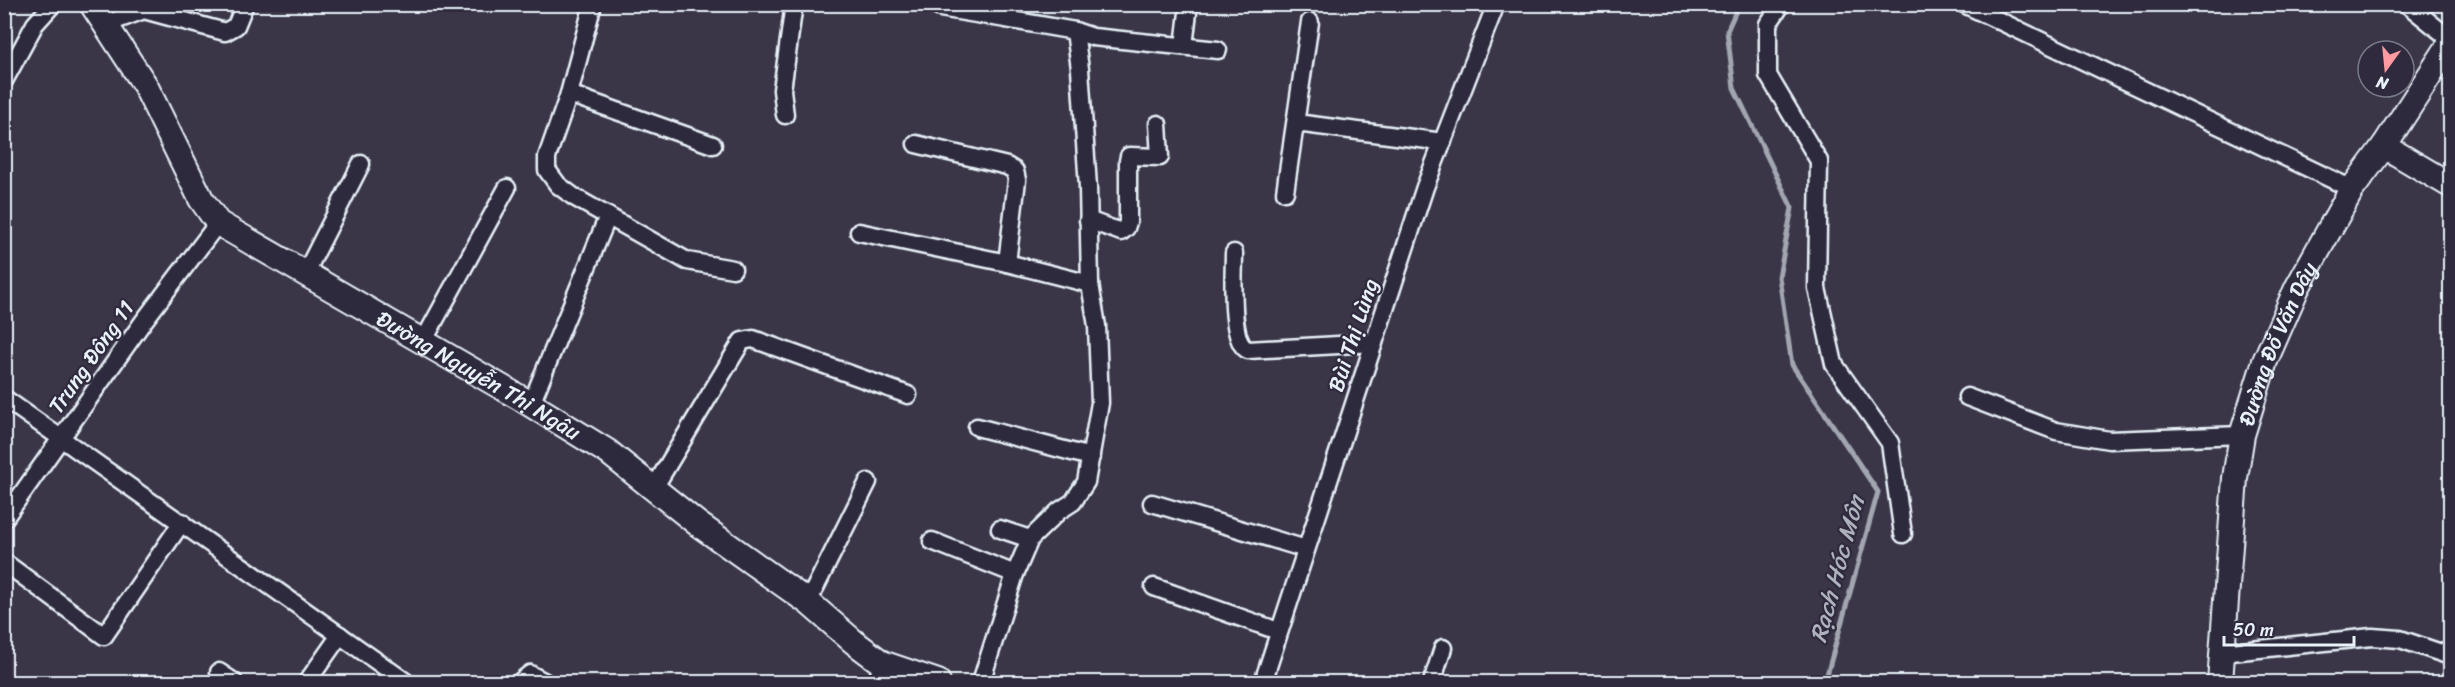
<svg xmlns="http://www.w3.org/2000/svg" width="2455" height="687" font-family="Sriracha,sans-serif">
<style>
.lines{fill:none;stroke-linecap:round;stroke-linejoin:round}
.stream{stroke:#a2a6b1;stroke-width:5}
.street-casing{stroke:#e8f1f8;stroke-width:21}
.secondary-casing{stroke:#e8f1f8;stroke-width:28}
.street{stroke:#2f2a3d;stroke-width:16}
.secondary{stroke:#2f2a3d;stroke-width:24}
.labels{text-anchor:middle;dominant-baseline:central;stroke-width:4.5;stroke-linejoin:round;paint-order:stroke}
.street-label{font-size:22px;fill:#e8f1f8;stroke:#2f2a3d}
.water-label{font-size:24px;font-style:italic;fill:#aeb2bd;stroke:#2f2a3d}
</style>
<rect width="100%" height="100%" fill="#3a3648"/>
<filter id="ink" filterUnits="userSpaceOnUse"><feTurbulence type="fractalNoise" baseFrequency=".0167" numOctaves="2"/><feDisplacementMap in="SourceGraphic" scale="12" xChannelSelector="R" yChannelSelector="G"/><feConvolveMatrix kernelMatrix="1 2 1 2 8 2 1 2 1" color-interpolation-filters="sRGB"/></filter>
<g filter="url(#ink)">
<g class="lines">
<polyline class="stream" points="1739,4 1727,31 1734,88 1792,208 1779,277 1792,365 1878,492 1825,682"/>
<g class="street-casing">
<g id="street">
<polyline points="593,4 569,94 547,157 547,170 558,185 574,197 687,261 733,269"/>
<polyline points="1782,4 1768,24 1768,75 1819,161 1817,288 1834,364 1890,443 1903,534"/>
<polyline points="1964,4 2352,189"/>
<polyline points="2407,4 2450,39"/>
<polyline points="940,8 1006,19"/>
<polyline points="104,25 144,10 225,32 236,26 245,4"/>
<polyline points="1075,31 1093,37 1218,50"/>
<polyline points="1184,46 1189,4"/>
<polyline points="4,81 35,24 53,4"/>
<polyline points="569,94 713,145"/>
<polyline points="785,115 782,90 794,4"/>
<polyline points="1296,123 1443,142"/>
<polyline points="916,144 1007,166 1015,171 1017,180 1007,263"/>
<polyline points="1285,192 1310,22"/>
<polyline points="1088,220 1121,232 1126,228 1128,222 1128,161 1129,156 1160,157 1158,124"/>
<polyline points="859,232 1007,263 1090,284"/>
<path d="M1234 253C1234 271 1229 344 1248 350L1374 343"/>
<polyline points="305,274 361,164"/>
<polyline points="423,342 507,188"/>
<polyline points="1967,397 2056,431 2109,440 2242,435"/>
<polyline points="4,398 406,682"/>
<polyline points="531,404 608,216"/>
<polyline points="977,427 1091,457"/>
<polyline points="654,488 742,341 753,339 908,395"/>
<polyline points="1152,503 1306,549"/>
<polyline points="4,519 143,322 218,223"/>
<polyline points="1000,529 1030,539"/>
<polyline points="932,541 1015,574"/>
<polyline points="4,562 104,636 182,522"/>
<polyline points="1154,587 1278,631"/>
<polyline points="808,602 868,482"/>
<polyline points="2222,653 2372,637 2400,639 2450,656"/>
<polyline points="219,672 234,682"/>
<polyline points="307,682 340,635"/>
<polyline points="520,682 530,674 545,682"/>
<polyline points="877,682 882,663"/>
<polyline points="981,682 1015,574 1030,539 1059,511 1073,502 1086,482 1100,403 1097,326 1090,284 1088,187 1080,69 1075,31 1006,19 1009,4"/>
<polyline points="1263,682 1425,187 1496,4"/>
<polyline points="1432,682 1443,648"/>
</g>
</g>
<g class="secondary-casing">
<g id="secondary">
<path id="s1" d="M92 4 145 85 201 199 218 223 522 399 608 452 698 524 808 602 854 642 882 663 938 682"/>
<polyline points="2384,146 2450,185"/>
<path id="s2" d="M2220 682 2235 478 2242 435 2265 361 2297 288 2352 189 2384 146 2450 44"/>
</g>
</g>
<use href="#street" class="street"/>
<use href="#secondary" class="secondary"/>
</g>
</g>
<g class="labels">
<g class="street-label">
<text transform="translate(1353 335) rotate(-72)">Bùi Thị Lùng</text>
<text stroke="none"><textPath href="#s2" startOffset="346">Đường Đỗ Văn Dậy</textPath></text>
<text transform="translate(91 357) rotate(-55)">Trung Đông 11</text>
<text stroke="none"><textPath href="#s1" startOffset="555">Đường Nguyễn Thị Ngâu</textPath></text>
</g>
<g class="water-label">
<text transform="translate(1837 569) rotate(-75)">Rạch Hóc Môn</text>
</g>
</g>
<rect width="2455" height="687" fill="none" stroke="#2f2a3d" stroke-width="24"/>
<rect x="12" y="12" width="2431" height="663" fill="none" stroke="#e8f1f8" stroke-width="2" filter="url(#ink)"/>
<g transform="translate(2386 69) rotate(195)"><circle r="28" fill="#2f2a3d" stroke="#797a88" stroke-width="1.5"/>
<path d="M0-4.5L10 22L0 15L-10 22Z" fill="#ff9aa2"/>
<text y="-9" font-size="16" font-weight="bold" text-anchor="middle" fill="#e8f1f8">N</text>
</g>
<path d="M2224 636v9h130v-9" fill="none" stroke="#e8f1f8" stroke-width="3"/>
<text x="2233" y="636" font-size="18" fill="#e8f1f8" stroke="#2f2a3d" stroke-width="4.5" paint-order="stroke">50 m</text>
</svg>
